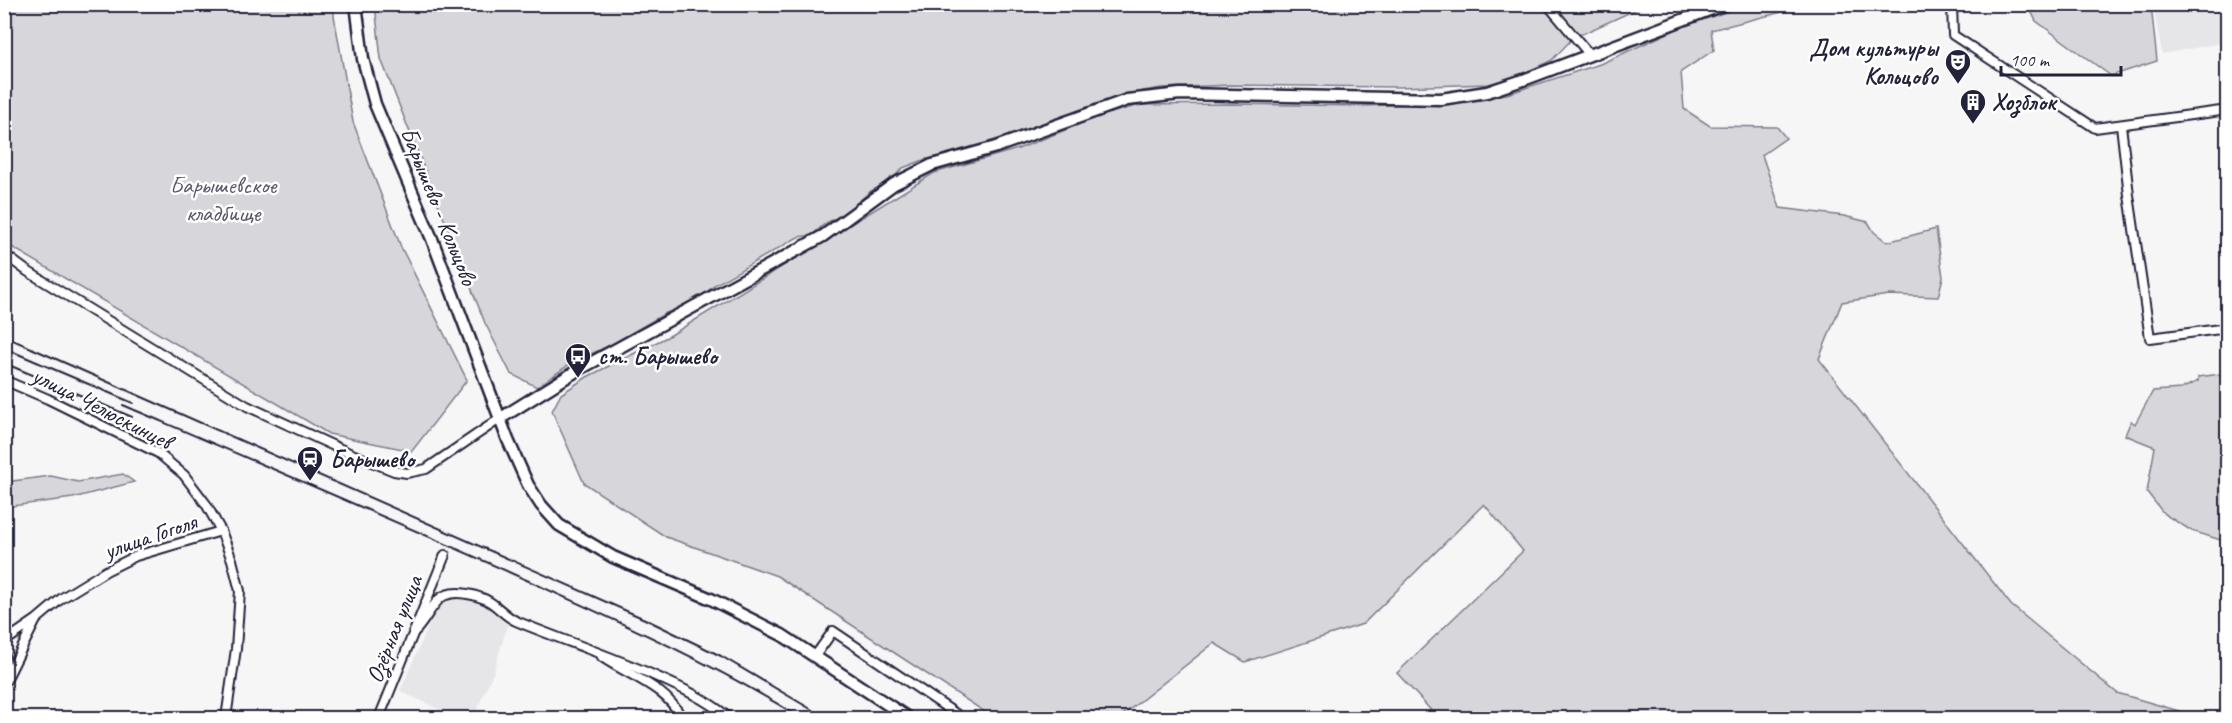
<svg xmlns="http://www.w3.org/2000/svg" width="2232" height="723" font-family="Caveat,sans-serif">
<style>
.built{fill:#e6e6e9}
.green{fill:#d7d7db;stroke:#7c7c8b;stroke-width:1.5}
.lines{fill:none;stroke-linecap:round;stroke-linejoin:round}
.street-casing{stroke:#22223b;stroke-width:12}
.secondary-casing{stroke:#22223b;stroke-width:15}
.street{stroke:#fff;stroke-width:8}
.secondary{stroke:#fff;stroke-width:10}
.rail{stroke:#22223b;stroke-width:2}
.labels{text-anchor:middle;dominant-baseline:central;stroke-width:5;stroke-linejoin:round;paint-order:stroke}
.poi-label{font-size:24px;font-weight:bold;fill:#22223b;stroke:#fff;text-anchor:start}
.park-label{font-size:24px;fill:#58586b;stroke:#fff}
.street-label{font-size:24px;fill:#22223b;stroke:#fff}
</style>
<rect width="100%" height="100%" fill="#f6f6f7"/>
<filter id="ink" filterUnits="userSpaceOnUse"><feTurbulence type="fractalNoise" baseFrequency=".0167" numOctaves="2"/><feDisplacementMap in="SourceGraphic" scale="12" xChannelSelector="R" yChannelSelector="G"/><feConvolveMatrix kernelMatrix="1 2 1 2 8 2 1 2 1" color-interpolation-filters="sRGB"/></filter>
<g filter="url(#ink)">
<g class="built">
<polygon points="2153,5 2227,5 2227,42 2162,54"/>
<polygon points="465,598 489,605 508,622 494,671 473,718 458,718 400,691 439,602"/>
</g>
<g class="green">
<polygon points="5,4 334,5 334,16 353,122 401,247 467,380 412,451 329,434 5,243"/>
<polygon points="375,5 1646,5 1573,38 1552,60 1523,74 1489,84 1398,87 1230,85 1161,88 1125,94 1084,111 1010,136 942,158 926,159 903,168 889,182 871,191 844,214 826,223 812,235 798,237 716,284 692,304 666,313 614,343 570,364 537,387 511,374 485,323 381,59"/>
<polygon points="1746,5 1784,5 1786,11 1711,30 1714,50 1681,72 1684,109 1710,126 1777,127 1786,138 1762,155 1780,208 1844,216 1868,222 1874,232 1887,242 1936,229 1943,277 1938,297 1889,295 1842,302 1819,359 2011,605 2117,693 2203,718 1438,718 1397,673 1523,551 1484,504 1363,624 1245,662 1214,643 1119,718 994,718 777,576 666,537 584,483 552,411 561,394 587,377 671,335 934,173 1018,149 1100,116 1140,105 1231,104 1363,106 1438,103 1507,94 1600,64 1679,28"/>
<polygon points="2028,5 2151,5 2157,61 2111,76 2036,21"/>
<polygon points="2221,374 2228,374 2227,542 2192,531 2164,514 2147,492 2155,447 2125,435 2131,421 2135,424 2153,391 2181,389 2198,381 2198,377"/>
<polygon points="123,474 134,482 73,498 5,507 5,482 51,476 78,482"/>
</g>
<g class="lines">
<g class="street-casing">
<g id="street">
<polyline points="1547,4 1590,55"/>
<polyline points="1952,4 1953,35 2095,128 2228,110"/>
<polyline points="2121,125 2129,195 2150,338 2228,328"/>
<polyline points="4,254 27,271 247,406 347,452 394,471 407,473 426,469 501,418"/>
<polyline points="4,380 48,399 158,453 184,475 206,504 221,531 232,560 240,591 236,649 226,718"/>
<path d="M414 632C425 623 434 598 446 595 457 591 472 594 482 598 495 602 504 616 516 621 562 640 608 655 653 675 680 687 706 699 729 718"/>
<polyline points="4,642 36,620 62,598 106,571 136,556 221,531"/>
<polyline points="4,652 8,677"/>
<polyline points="815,656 833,631 962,718"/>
<path d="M602 657C631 677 664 685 682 718"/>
<polyline points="4,684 35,622"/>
<polyline points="379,718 445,555"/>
</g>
</g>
<g class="secondary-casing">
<g id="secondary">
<polyline points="356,4 363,59 375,104 432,239 508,440 528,485 541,505 559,525 613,557 711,599 782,635 908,718"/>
<polyline points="501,418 578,370 823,236 894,184 932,165 996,147 1127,100 1180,94 1441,99 1487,92 1526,79 1725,4"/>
</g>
</g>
<use href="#street" class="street"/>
<use href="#secondary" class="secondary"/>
<g class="rail">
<polyline points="4,336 647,620 721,656 826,718"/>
<polyline points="4,348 133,403"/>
<polyline points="4,363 132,417"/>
<path d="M123 405C259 463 396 521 531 582 624 624 714 664 801 718"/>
</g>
</g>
</g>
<defs>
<g id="theatre-pin" transform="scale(1.35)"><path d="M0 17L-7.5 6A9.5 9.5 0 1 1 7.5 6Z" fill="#22223b" stroke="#fff"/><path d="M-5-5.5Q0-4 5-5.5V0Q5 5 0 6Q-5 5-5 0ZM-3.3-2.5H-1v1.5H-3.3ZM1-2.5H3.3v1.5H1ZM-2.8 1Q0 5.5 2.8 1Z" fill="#fff"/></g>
<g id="building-pin" transform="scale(1.35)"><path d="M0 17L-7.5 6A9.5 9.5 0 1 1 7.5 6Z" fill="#22223b" stroke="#fff"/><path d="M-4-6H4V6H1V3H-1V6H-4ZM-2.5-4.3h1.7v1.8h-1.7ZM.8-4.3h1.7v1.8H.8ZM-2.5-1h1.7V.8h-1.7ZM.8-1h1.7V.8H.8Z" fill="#fff"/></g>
<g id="bus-pin" transform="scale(1.35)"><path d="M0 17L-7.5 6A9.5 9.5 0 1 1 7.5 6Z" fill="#22223b" stroke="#fff"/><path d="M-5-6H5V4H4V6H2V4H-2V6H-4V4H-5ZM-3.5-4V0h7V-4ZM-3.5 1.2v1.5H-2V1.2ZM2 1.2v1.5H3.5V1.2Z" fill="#fff"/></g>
<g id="station-pin" transform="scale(1.35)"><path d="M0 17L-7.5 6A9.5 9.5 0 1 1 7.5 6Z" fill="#22223b" stroke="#fff"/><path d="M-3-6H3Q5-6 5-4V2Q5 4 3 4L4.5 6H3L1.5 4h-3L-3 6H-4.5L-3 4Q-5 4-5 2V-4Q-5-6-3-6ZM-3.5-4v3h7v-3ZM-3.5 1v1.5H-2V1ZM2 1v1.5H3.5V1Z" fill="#fff"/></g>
</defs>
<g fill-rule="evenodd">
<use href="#theatre-pin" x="1958" y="62"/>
<use href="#building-pin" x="1973" y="102"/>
<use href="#bus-pin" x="578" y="356"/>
<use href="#station-pin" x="310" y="459"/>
</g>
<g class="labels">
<g class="poi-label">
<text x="1938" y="48" text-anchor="end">Дом культуры<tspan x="1938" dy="28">Кольцово</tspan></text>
<text x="1992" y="102">Хозблок</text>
<text x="598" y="356">ст. Барышево</text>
<text x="330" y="459">Барышево</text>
</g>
<g class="park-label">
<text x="223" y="185">Барышевское<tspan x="223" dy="28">кладбище</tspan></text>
</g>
<g class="street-label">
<text transform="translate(439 206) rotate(68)">Барышево - Кольцово</text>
<text transform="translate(102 408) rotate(27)">улица Челюскинцев</text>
<text transform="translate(150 536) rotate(-19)">улица Гоголя</text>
<text transform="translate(394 629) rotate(-68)">Озёрная улица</text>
</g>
</g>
<rect width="2232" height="723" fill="none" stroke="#fff" stroke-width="24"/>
<rect x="12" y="12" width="2208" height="699" fill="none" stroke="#22223b" stroke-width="2" filter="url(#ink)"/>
<path d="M2001 66v9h120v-9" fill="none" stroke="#22223b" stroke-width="3"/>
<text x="2010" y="66" font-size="18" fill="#22223b" stroke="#ffffff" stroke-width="4.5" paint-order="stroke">100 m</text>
</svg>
